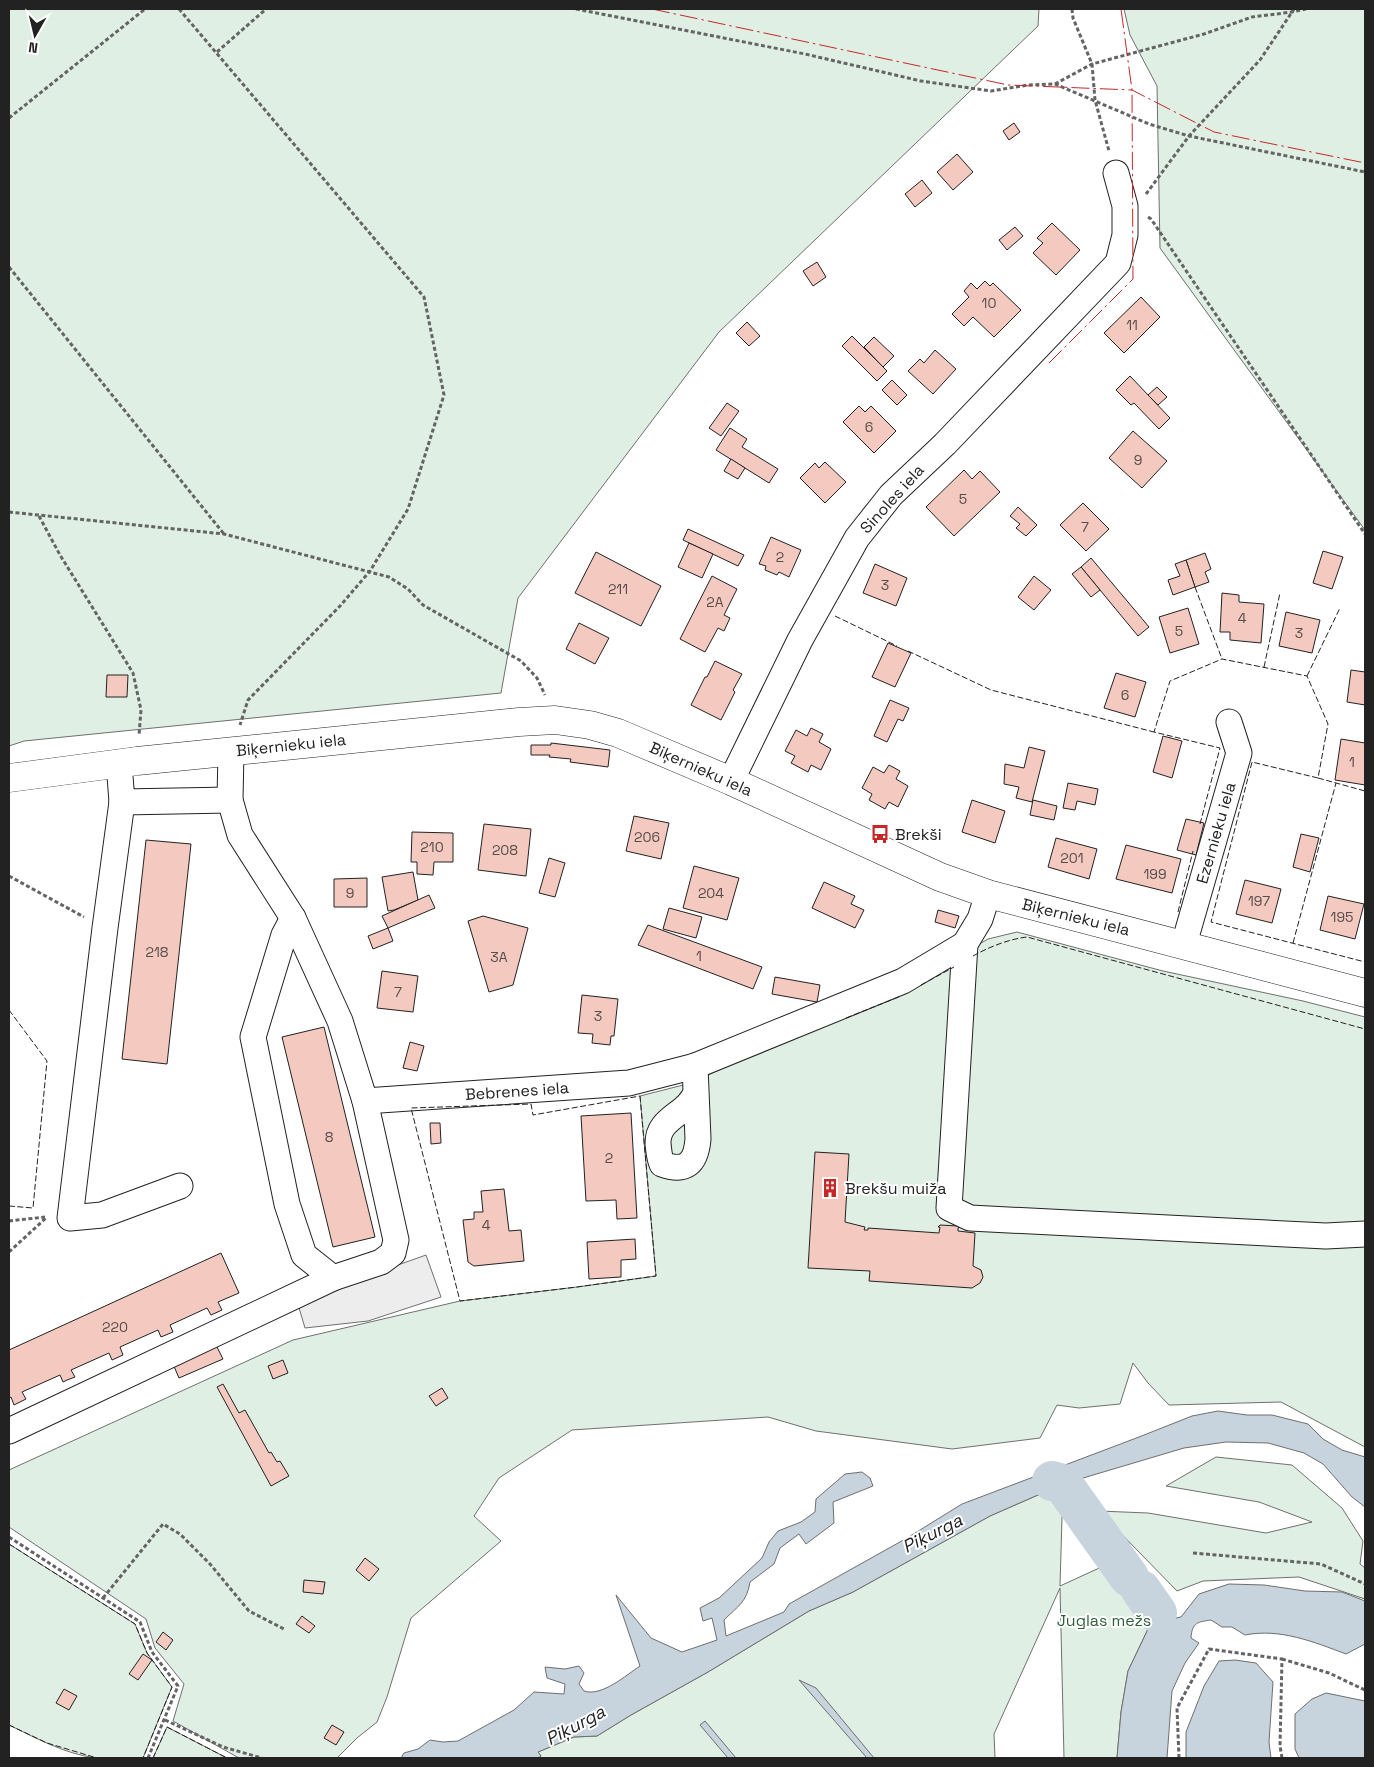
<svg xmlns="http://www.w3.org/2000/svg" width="1374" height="1767" font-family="'Space Grotesk',sans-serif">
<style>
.green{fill:#e0efe3;stroke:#6f6f6f}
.parking{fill:#ededed;stroke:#6f6f6f}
.water{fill:#c7d3dd;stroke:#6f6f6f}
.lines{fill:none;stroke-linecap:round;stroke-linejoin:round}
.river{stroke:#c7d3dd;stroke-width:40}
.building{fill:#f3c9c0;stroke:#222}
.minor-casing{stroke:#222;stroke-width:27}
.major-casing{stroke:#222;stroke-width:29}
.path{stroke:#646464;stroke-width:3;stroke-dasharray:4 2.5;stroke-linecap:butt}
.minor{stroke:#fff;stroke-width:25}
.major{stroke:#fff;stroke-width:28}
.fence{stroke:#222;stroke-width:1;stroke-dasharray:6 2.5;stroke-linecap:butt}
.power{stroke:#c62828;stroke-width:1;stroke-dasharray:18 4 2.5 4;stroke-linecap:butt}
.labels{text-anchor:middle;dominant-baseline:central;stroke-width:4;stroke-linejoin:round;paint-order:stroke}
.number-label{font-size:14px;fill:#564c4a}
.street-label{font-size:16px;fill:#222;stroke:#fff}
.poi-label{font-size:16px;fill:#222;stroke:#fff;text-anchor:start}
.park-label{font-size:16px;fill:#2f5e38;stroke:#fff}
.water-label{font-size:18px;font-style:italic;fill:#222;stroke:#fff}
</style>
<rect width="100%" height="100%" fill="#fff"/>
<g class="green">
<polygon points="9,9 1039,9 1038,26 719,332 518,598 501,693 24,741 9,746"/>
<polygon points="1124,9 1365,9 1365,530 1160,248 1157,86 1130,35"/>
<polygon points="1017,932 1163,971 1303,1001 1365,1017 1365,1447 1281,1402 1169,1405 1148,1383 1133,1363 1120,1404 1079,1408 1057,1405 1040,1438 952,1449 816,1431 768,1417 572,1430 499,1478 474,1516 501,1541 411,1618 387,1697 377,1722 357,1738 337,1758 239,1758 173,1721 184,1684 155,1648 146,1619 9,1527 9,1470 293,1340 460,1301 577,1287 656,1276 640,1096 691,1083 943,965 988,939"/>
<polygon points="1216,1457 1292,1465 1342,1508 1363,1541 1360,1564 1365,1568 1365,1599 1299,1577 1203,1581 1177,1591 1099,1511 1148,1513 1266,1533 1312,1522 1259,1502 1166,1486"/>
<polygon points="1063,1484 1060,1586 1108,1564 1152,1601 1149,1627 1128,1671 1121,1712 1117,1758 1064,1758 1060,1588 994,1734 995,1758 538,1758 541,1756 538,1752 574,1737 597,1736 631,1715 708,1672 809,1611 853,1592 990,1516"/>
<path d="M9 1544 135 1624 147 1653 172 1687 143 1758C127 1758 111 1760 96 1758 65 1754 36 1738 9 1725Z"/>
<polygon points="167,1727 227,1758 153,1758"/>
</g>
<polygon class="parking" points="426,1255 441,1297 368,1321 305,1328 297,1301"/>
<g class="water">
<path d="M1218 1411 1247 1415H1272L1308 1424 1323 1439 1342 1450 1365 1457V1507L1352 1497 1323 1464 1304 1453 1268 1443 1226 1442 1184 1448 1063 1484 990 1516 853 1592 809 1611 708 1672 631 1715 597 1736 574 1737 538 1752 541 1756 538 1758H401L404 1753 418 1749 430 1740 443 1742 458 1741 514 1710 534 1692 564 1694 565 1684 547 1678 545 1667 565 1669 579 1666 584 1673 579 1684 584 1691C602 1697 626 1675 640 1666L616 1595 651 1638 682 1652 717 1640 712 1618 703 1621 700 1608 719 1598 762 1558 769 1542 778 1531 801 1522 815 1512 816 1499 845 1474 862 1472 870 1478 873 1486 833 1502 834 1523 806 1544 799 1534 780 1548 774 1564 750 1582C747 1602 738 1606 724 1620L726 1636 784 1612 789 1604 907 1538 962 1504 1139 1437 1192 1416Z"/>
<path d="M1229 1584 1264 1585 1305 1591 1342 1592 1365 1601V1644L1346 1654C1314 1642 1280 1628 1245 1635L1232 1627H1222L1211 1620C1198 1622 1192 1622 1191 1638L1199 1643 1185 1663 1172 1691 1167 1758H1117L1121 1712 1128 1671 1149 1627V1616L1157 1613 1166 1612 1171 1619 1181 1617 1199 1594Z"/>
<polygon points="1235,1660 1256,1663 1273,1682 1269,1742 1271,1758 1186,1758 1186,1732 1204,1686 1219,1661"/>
<polygon points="799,1680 816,1688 874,1758 867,1758"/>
<polygon points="1326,1693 1365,1701 1365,1758 1299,1758 1295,1749 1295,1714 1312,1699"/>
<polygon points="705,1721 736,1758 728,1758 700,1725"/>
</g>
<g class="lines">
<g class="river">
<polyline points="1052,1481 1063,1484 1129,1577"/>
<polyline points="1141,1590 1157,1613"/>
</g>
</g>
<g class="building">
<polygon points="1014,123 1020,132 1009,140 1003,131"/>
<polygon points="957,154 973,172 953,190 937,172"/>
<polygon points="922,180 932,193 915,207 905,194"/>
<polygon points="1052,223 1080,250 1056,275 1033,253 1043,243 1037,238"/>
<polygon points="1015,227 1023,236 1007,250 999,240"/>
<polygon points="817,262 826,277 813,286 803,271"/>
<polygon points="985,281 990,286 993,283 1021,310 994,337 973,317 964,326 952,314 969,297 964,291 971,283 977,289"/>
<polygon points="1141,297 1160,317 1124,353 1104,333"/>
<polygon points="747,322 760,336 749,346 736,333"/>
<polygon points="852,336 887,371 877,381 842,346"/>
<polygon points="874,337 894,356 883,367 864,347"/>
<polygon points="935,350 956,369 933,394 908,371 920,359 924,363"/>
<polygon points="1130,376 1170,418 1159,429 1134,403 1131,405 1116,390"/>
<polygon points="892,380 907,395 897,405 882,390"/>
<polygon points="1157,387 1167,397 1158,405 1148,395"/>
<polygon points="727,403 739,411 721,436 709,428"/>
<polygon points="859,406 865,412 871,406 896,431 874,453 843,422"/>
<polygon points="730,428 747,439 742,447 778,469 769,483 716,450"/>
<polygon points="1133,431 1167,461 1142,488 1109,458"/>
<polygon points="731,459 745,468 738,479 724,471"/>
<polygon points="825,462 846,482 825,503 800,478 815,463 819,468"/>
<polygon points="964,470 972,479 980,471 1000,492 954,536 926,507"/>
<polygon points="1083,503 1109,529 1086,551 1060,525"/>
<polygon points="1018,507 1037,525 1026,536 1016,528 1020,524 1010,516"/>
<polygon points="688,529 744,555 738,566 683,540"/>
<polygon points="771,537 801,550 789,577 779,572 777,575 765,570 766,566 759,564"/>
<polygon points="689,543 713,554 702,578 678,567"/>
<polygon points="1323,551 1343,557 1332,589 1313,583"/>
<polygon points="596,552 661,586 641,626 575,593"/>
<polygon points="1205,553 1211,569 1205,572 1209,582 1195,587 1186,560"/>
<polygon points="1091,558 1149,627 1138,636 1081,567"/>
<polygon points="1186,560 1195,587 1173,595 1168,580 1180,576 1175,564"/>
<polygon points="875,564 907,578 896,606 863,593"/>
<polygon points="1081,567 1100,590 1091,597 1072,574"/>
<polygon points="712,576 737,589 724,615 730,618 724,631 718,628 705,652 680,639"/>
<polygon points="1034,576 1051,590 1034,610 1018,597"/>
<polygon points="1222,593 1239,595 1239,602 1264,604 1261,643 1230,640 1230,632 1220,632"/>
<polygon points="1188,608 1199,644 1170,653 1159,617"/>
<polygon points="1286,612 1320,620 1312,653 1279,646"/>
<polygon points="579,623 609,638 595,664 566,649"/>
<polygon points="888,643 911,653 895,687 872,677"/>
<polygon points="715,661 742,674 733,690 735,692 721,720 691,705 705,677 707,677"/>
<polygon points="1351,670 1365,672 1365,705 1347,702"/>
<polygon points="1116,673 1146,682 1135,717 1104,708"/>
<polygon points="107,675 128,675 127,697 106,697"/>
<polygon points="890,700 909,708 903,721 898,719 887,742 874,736"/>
<polygon points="811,728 823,734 819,742 831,749 821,770 811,765 808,772 791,763 795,756 785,751 796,730 807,736"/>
<polygon points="1163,736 1182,741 1172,778 1153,772"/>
<polygon points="1341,739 1365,743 1365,785 1335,780"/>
<polygon points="551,743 610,750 608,767 570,762 571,759 549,757 550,755 531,755 531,745 551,745"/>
<polygon points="1029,747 1045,751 1032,802 1016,798 1019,787 1004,784 1005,764 1024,768"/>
<polygon points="889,765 900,771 896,779 908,786 898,807 889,802 885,809 869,800 872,794 862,788 873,767 884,773"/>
<polygon points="1068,783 1098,789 1095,805 1077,801 1075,810 1063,808"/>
<polygon points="972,800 1005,811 995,843 962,832"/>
<polygon points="1033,800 1057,806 1054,820 1030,815"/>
<polygon points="634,816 669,823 661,859 626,851"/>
<polygon points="1186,819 1204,823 1196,855 1177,850"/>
<polygon points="484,824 531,829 526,876 478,870"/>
<polygon points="412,832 453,833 453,862 434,862 433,875 417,874 417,862 411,862"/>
<polygon points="1301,834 1319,838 1310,872 1293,867"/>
<polygon points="1056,838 1097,849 1089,879 1048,867"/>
<polygon points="146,840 191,844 167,1064 122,1059"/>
<polygon points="1126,845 1181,859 1172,893 1116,879"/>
<polygon points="549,858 565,863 555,897 539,893"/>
<polygon points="694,866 739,878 727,920 683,908"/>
<polygon points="413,872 418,900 394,910 388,911 382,877"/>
<polygon points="367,878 367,907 334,907 334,879"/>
<polygon points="1245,880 1281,889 1272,923 1236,914"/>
<polygon points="824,882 855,896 851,904 864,910 855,928 812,908"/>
<polygon points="429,895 435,908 388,928 382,916"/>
<polygon points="1328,896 1364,904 1355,939 1320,930"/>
<polygon points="669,908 702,917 696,938 663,929"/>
<polygon points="938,910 959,916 955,928 935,922"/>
<polygon points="483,916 528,928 513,985 489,992 468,921"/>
<polygon points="648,925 762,967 753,989 638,945"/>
<polygon points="388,928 393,941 373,949 368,936"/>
<polygon points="382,971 418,976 413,1012 377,1008"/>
<polygon points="775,977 820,985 817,1002 772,994"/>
<polygon points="582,995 618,999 614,1036 611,1036 610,1045 592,1043 593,1034 578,1033"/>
<polygon points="324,1027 375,1237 333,1247 282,1037"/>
<polygon points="410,1042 424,1046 417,1071 403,1068"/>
<polygon points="631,1113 637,1218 617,1219 616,1200 586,1201 581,1116"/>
<polygon points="430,1123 440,1123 441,1143 431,1144"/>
<polygon points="815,1152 849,1154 845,1222 865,1227 864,1230 868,1230 868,1228 939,1233 940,1227 938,1227 940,1225 958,1226 959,1228 958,1228 958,1231 975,1233 973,1266 981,1270 983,1277 980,1283 972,1288 869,1281 870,1271 808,1268"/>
<polygon points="504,1189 509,1231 521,1230 524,1261 474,1266 468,1262 463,1220 474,1219 474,1212 483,1212 481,1191"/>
<polygon points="635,1239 636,1259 621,1260 621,1277 589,1279 587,1242"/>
<polygon points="221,1253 239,1293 218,1302 222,1310 211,1315 207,1308 170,1325 173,1332 161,1337 158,1330 120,1347 123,1355 112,1360 109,1353 71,1370 75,1377 67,1380 63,1382 60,1375 22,1392 26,1399 14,1405 11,1397 9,1398 9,1350"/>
<polygon points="216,1345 223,1359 179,1378 173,1364"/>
<polygon points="283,1360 288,1373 273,1379 268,1366"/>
<polygon points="223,1384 239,1413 245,1410 269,1453 271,1452 277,1462 280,1461 289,1476 271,1486 217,1387"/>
<polygon points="442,1388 448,1398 436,1406 429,1396"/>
<polygon points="365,1558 379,1569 369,1581 356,1570"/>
<polygon points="304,1580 325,1582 323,1594 303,1592"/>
<polygon points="302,1616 315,1626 309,1633 296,1624"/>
<polygon points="163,1632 173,1640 166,1650 156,1642"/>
<polygon points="143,1654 152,1660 138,1680 129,1674"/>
<polygon points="64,1689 77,1696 69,1710 56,1703"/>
<polygon points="332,1725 344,1732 336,1745 324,1738"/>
</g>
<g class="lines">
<g class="minor-casing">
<g id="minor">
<polyline points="231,751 230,800 240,835 293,918 340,1021 365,1101 629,1083 695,1066 903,981 965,944 980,919 988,894"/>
<polyline points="119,763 122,802 230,800"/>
<polyline points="731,781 800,640 857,538 891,495 945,444 1118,263 1125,235 1125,206 1116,173"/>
<polyline points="122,802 105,928 70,1218 102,1215 180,1186"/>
<polyline points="293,918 284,935 253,1037 287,1204 304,1255 333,1278 381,1262 393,1253 396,1240 365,1101"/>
<polyline points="965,944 949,1208 970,1218 1326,1236 1365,1234"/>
<polyline points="1184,944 1239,753 1229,722"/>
<path d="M695 1066 698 1139C696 1163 686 1173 662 1164 659 1157 659 1151 658 1144 657 1117 688 1115 696 1092"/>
<polyline points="9,1431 333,1278"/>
</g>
</g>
<g class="major-casing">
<polyline id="major" points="9,778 137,761 519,722 555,720 590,725 618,733 731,781 940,877 988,894 1365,993"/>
</g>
<g class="path">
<polyline points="179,9 424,297 444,395 408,509 370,571 340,606 248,700 240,725"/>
<polyline points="576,9 805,54 921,81 991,91 1028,85 1055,84 1149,124 1189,136 1365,172"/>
<polyline points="1072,9 1073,18 1092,64 1095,100 1109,151"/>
<polyline points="217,52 266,9"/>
<polyline points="1055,84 1092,64 1204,34 1252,17 1292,12 1306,9"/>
<polyline points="9,118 145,9"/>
<polyline points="1146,194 1189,136 1260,60 1294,9"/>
<polyline points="1148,217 1151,219 1365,534"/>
<polyline points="9,267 224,534"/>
<polyline points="9,512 224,534 389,577 408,589 423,605 521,661 537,678 545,695"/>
<polyline points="39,516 60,555 133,673 141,710 139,735"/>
<polyline points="9,876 84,917"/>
<polyline points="9,1221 45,1217"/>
<polyline points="9,1252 47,1217"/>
<polyline points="9,1537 140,1622 152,1652 178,1686 148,1758"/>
<polyline points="1193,1553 1321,1564 1365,1584"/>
<polyline points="103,1598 163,1524 180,1534 210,1564 249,1611 284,1629"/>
<polyline points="1282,1659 1329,1673 1365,1690"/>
<polyline points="165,1720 223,1747 262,1758"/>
<polyline points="1179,1758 1177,1708 1209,1649 1282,1659 1280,1746 1282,1758"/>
</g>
<use href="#minor" class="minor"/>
<use href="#major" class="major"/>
<g class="fence">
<polyline points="1195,587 1222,659"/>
<polyline points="835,616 897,646"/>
<polyline points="908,651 991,690 1154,732"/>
<polyline points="1264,667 1280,593"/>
<polyline points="1307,676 1340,608"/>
<polyline points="1318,778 1365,791"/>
<polyline points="1200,824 1220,748 1154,732 1170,681 1222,659 1307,676 1328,724 1318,778 1252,762 1211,922 1365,962"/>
<polyline points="1178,912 1193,851"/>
<polyline points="1293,943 1336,783"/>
<path d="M973 956C989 947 1009 939 1027 937L1365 1029"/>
<polyline points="921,985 954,967"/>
<polyline points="9,1010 47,1061 33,1208 9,1206"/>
<polyline points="846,1018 901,996"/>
<polygon points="640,1096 656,1276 577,1287 460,1301 411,1108 531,1104 533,1115"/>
<polyline points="9,1544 135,1624 147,1653 172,1687 143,1758"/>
<polyline points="9,1725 47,1743 97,1758"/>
<polyline points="153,1758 167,1727 227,1758"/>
</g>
<g class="power">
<polyline points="652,9 1008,85 1132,90 1214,132 1365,163"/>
<polyline points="1049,363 1133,279 1132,90 1121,9"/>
</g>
</g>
<defs>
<g id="bus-bare" transform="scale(1.5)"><path d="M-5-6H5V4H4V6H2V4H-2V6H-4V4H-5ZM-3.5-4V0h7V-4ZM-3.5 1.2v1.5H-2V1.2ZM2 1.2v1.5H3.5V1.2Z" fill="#c62828" stroke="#fff" stroke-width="2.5" paint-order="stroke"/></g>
<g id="building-bare" transform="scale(1.5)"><path d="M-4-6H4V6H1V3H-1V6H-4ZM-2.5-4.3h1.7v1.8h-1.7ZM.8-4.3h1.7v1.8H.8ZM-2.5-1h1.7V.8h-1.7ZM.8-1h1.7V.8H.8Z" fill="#c62828" stroke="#fff" stroke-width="2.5" paint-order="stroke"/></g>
</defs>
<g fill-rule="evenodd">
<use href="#bus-bare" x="880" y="834"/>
<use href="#building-bare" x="830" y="1188"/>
</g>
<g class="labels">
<g class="number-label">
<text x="989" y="303">10</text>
<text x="1132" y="325">11</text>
<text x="869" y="427">6</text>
<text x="1138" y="460">9</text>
<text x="963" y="499">5</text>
<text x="1085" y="527">7</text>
<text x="780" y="557">2</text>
<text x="885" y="585">3</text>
<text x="618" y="589">211</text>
<text x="715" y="602">2A</text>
<text x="1242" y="618">4</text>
<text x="1179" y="631">5</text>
<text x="1299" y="633">3</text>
<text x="1125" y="695">6</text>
<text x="1352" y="762">1</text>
<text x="647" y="837">206</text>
<text x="432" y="847">210</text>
<text x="505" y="850">208</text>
<text x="1072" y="858">201</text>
<text x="1155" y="874">199</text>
<text x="350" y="893">9</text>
<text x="711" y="893">204</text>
<text x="1259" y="901">197</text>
<text x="1342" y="917">195</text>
<text x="157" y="952">218</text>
<text x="699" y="956">1</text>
<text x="499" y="957">3A</text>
<text x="398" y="992">7</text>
<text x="598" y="1016">3</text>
<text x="329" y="1137">8</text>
<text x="609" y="1158">2</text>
<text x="486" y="1225">4</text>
<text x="115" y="1327">220</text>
</g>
<g class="street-label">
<text transform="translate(892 499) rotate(-48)">Sinoles iela</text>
<text transform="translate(291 745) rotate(-6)">Biķernieku iela</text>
<text transform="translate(701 769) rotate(24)">Biķernieku iela</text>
<text transform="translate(1216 833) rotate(-74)">Ezernieku iela</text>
<text transform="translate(1076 917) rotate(14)">Biķernieku iela</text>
<text transform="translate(517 1091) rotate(-4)">Bebrenes iela</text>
</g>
<g class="poi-label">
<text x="895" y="834">Brekši</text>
<text x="845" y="1188">Brekšu muiža</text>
</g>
<g class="park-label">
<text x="1104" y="1620">Juglas mežs</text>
</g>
<g class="water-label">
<text transform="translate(932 1533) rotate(-27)">Piķurga</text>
<text transform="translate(575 1725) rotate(-28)">Piķurga</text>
</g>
</g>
<rect width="1374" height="1767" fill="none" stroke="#222222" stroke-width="20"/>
<g transform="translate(35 35) rotate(188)" stroke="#ffffff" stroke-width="4" paint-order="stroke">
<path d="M0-4L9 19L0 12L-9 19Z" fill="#222222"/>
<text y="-8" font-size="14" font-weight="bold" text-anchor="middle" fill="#222222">N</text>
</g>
</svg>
